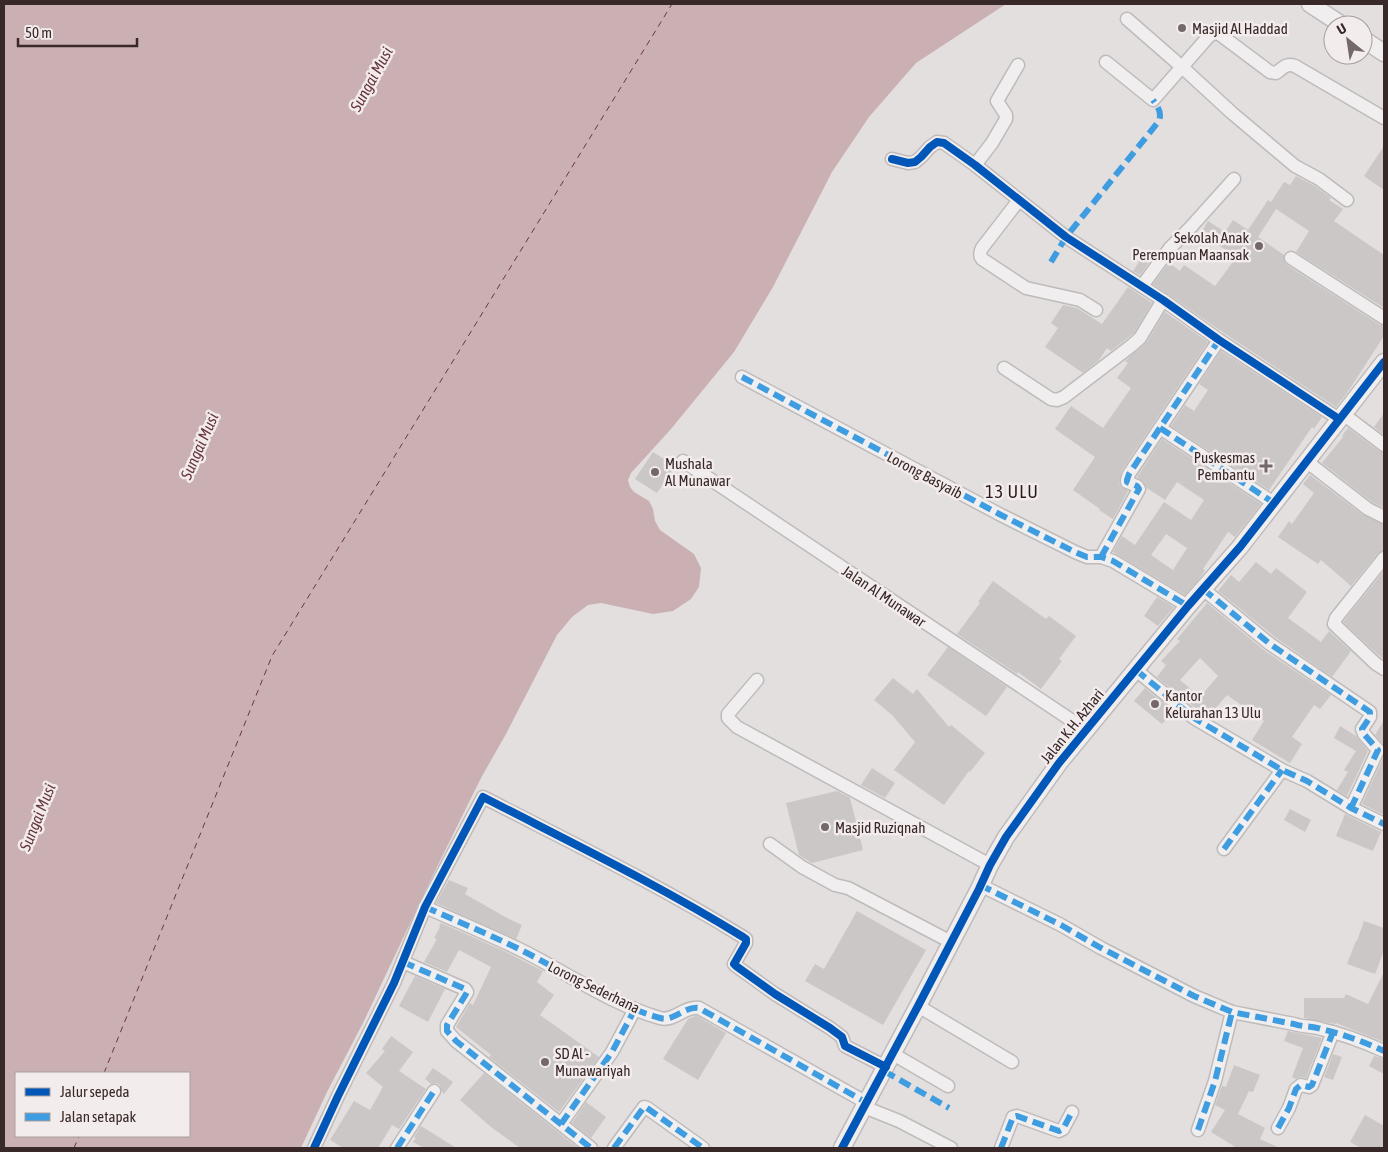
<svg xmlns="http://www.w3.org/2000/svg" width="1388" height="1152" font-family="'Asap Condensed',sans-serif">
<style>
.water{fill:#cbb0b3;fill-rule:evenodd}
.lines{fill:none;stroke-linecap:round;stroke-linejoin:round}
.ferry{stroke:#68373b;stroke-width:1;stroke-dasharray:6 5;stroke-linecap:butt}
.building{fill:#cbc7c7;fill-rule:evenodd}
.minor-casing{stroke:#bfbbbb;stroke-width:15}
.tertiary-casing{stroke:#bfbbbb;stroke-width:19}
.minor{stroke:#f0eeee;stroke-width:12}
.tertiary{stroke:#f0eeee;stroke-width:16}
.quiet{stroke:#3e9ce0;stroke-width:6;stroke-dasharray:12 6;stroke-linecap:butt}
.cycleway-casing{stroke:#f3ecec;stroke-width:11}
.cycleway{stroke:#0057b8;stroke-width:8}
.poi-dot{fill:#746868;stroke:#f3ecec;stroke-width:2}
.labels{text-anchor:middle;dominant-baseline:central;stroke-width:5;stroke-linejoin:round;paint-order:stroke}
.poi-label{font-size:15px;fill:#392828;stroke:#f3ecec;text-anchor:start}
.street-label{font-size:15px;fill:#392828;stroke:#f3ecec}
.water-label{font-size:16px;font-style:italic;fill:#68373b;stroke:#f3ecec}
.quarter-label{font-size:18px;letter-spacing:1px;fill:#2a1b1a;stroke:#f3ecec}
</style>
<rect width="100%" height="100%" fill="#e3dfdf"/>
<path class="water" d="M4 4H1006L916 63 869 117 832 172 773 287 734 352 671 429 631 473 628 480 630 487 634 492 649 501 653 509 655 521 660 530 694 554 701 568 699 587 691 599 673 611 653 614 601 603 588 605 572 617 557 635 506 734 481 778 431 879 363 1023 327 1092 301 1148H4ZM16 1073H189V1136H16Z"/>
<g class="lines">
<g class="ferry">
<polyline points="104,1073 272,656 672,4"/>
<polyline points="74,1148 79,1136"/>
</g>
</g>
<g class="building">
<polygon points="1384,146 1384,190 1364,176"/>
<polygon points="1296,176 1315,186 1331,198 1329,200 1343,209 1334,221 1384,255 1384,308 1296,252 1309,231 1276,209 1258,237 1284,255 1284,261 1287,265 1380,325 1384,326 1384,336 1349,390 1336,407 1224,333 1153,284 1169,263 1180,271 1184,265 1215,286 1235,259 1232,256 1233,255 1201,233 1208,221 1225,232 1233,220 1248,230 1268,200 1271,202 1284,182 1290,185"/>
<polygon points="1146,251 1154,256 1140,275 1133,271"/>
<polygon points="1128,287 1152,303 1134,333 1111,351 1107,348 1099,360 1083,373 1045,347 1058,328 1051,323 1063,305 1077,308 1102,324"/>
<polygon points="1165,312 1208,342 1122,470 1119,483 1121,487 1128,491 1113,519 1099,510 1100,509 1073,490 1095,457 1055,429 1071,406 1103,428 1131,388 1117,378 1128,363 1125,361 1147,342"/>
<polygon points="1221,351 1322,417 1314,429 1312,427 1269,490 1171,426 1185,405 1194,411 1208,390 1199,384"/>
<polygon points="1384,413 1384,435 1374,427"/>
<polygon points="1348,428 1379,451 1384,453 1384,508 1372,502 1322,463 1343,437 1342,436"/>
<path d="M1162 439 1261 504 1235 537 1228 532 1203 569 1205 570 1199 579 1185 595 1113 552 1122 536 1135 545 1164 502 1191 520 1204 500 1177 482 1165 500 1147 488 1143 481 1137 477ZM1166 534 1187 548 1173 570 1151 555Z"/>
<polygon points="653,452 675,466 657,493 635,479"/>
<polygon points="1310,475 1363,515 1384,525 1384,550 1378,553 1351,586 1321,560 1318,564 1278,537 1289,521 1292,524 1314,493 1303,484"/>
<polygon points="1256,562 1271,574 1276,568 1307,592 1288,618 1321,642 1329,631 1351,651 1332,677 1275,637 1218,591 1231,575 1239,582"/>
<polygon points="1384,571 1384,660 1343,622"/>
<polygon points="993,581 1046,619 1049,616 1076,636 1059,659 1062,661 1041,689 1018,672 1017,674 957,634 980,603 978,602"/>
<polygon points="1157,597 1174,607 1158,626 1144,616"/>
<path d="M1207 603 1265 651 1331 695 1320 709 1314 705 1292 737 1302 744 1290 763 1252 740 1264 721 1227 695 1208 717 1199 711 1157 677 1166 665 1161 661 1180 641 1177 639ZM1200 658 1218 676 1200 697 1180 680Z"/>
<polygon points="948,647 1007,687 986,716 927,675"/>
<polygon points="893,678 913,694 917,689 949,727 951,725 985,753 970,772 969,771 944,805 894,770 915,742 892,715 874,700"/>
<polygon points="1145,688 1173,711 1162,724 1134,701"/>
<polygon points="1384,720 1384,745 1375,735"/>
<polygon points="1340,726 1356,736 1368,751 1347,796 1337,790 1348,772 1344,770 1356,751 1334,738"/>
<polygon points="1384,756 1384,815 1362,804"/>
<polygon points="872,768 895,783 885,798 861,785"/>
<polygon points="837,791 850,798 863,850 812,863 799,855 786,803"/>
<polygon points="1290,809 1311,820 1305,832 1284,820"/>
<polygon points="1345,814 1381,832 1373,851 1336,836"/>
<polygon points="449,880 468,888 465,894 507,918 522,925 516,939 436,903"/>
<polygon points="857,911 926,950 883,1025 805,981 815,964 824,969"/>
<polygon points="1364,921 1384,928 1384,950 1375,974 1347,964 1356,941 1357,941"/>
<polygon points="441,923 504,951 543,971 537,982 554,995 540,1015 599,1057 559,1112 489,1057 491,1055 456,1027 470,1003 473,1005 491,967 459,950 447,972 424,962 437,939 434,938 440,927 439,926"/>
<polygon points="1384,972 1384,1042 1336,1023 1335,1024 1304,1018 1304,998 1344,998 1346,994 1368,1004"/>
<polygon points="415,976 445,989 428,1022 399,1006"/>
<polygon points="695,1016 697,1016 726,1033 698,1080 663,1059 688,1019"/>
<polygon points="1288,1031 1322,1038 1306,1078 1300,1077 1296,1079 1292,1077 1303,1048 1284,1041"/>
<polygon points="391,1036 413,1052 399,1071 426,1089 399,1129 392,1125 378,1148 343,1148 330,1140 354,1101 370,1110 383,1087 366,1073 385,1051 382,1049"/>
<polygon points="1333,1054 1342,1057 1333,1080 1324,1077"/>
<polygon points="1374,1056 1384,1059 1384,1074 1369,1066"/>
<polygon points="1234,1065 1260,1075 1253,1092 1249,1091 1238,1114 1265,1128 1260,1139 1280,1148 1237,1148 1211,1132 1225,1110 1215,1105 1222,1086 1226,1087"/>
<polygon points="433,1068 453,1082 444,1094 442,1092 441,1088 439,1084 435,1083 431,1084 425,1079"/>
<polygon points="484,1073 578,1148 520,1148 491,1127 460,1100"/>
<polygon points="586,1102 606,1117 591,1138 572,1123"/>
<polygon points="1365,1115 1384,1126 1384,1148 1361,1148 1350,1142"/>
<polygon points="421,1126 453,1146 456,1148 424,1148 413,1142 416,1138 414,1137"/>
</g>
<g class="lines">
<g class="minor-casing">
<g id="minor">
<polyline points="1127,19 1182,67 1232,113 1295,166 1319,179 1347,200"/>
<path d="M1106 62 1153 100 1209 36 1214 33H1218L1270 72 1276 73C1283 68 1286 63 1295 66L1384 118"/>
<polyline points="892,159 908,163 915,162 921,157 930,147 937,142 944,143 975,165 1066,237 1163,300 1219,340 1339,419"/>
<polyline points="975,165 992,143 1006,119 1006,115 997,101 1018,65"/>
<path d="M1019 200 982 248C980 252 979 255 982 259L1026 288 1080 300 1096 310"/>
<polyline points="1291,258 1384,318"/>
<polyline points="1142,286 1170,248 1190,228 1234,179"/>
<polyline points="1004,368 1051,399 1057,400 1064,397 1131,346 1140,338 1163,300"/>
<polyline points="742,377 1001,515 1075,552 1087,557 1101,557 1113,561 1188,606"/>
<polyline points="1343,414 1384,445"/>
<polyline points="1160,428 1274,503"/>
<polyline points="683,461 1086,730"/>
<polyline points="1306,461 1368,509 1384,517"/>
<polyline points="1101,557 1139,489 1137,486 1127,482 1127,480 1129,474 1219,340"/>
<polyline points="1384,558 1336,618 1334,624 1376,664 1384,669"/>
<polyline points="1203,589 1270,644 1370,712 1370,717 1362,729 1364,734 1378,750 1351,808"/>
<polyline points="1136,670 1194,718 1282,770 1307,781 1351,808 1384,824"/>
<polyline points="757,680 728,714 728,718 737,727 990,865"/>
<polyline points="770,844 802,867 835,885 848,888 951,942"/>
<polyline points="1224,849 1282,770"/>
<path d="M980 885 1061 925 1101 948 1194 996 1232 1012 1294 1024C1303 1027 1312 1026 1321 1029 1343 1034 1364 1042 1384 1051"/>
<path d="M425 907C457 921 488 934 519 949 566 972 610 1004 660 1018 674 1022 684 1006 699 1008L867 1103"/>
<polyline points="403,962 465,989 467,992 466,994 447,1025 447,1031 456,1041 591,1148"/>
<polyline points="918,1006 1012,1062"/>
<polyline points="893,1054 948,1086"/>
<polyline points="864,1107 899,1121 951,1148"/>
<polyline points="561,1124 612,1052 635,1009"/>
<polyline points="1278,1128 1289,1108 1296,1089 1301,1085 1309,1087 1312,1085 1333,1032"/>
<polyline points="1198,1130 1215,1081 1232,1012"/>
<path d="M314 1148 338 1096 394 983 425 907 483 797C570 842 659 885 743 937L746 939V943L734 964 736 966 775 994 830 1028 842 1037 845 1046 886 1067"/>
<polyline points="397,1148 434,1091"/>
<polyline points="614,1148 644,1107 647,1108 703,1148"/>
<polyline points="1001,1148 1013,1117 1017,1116 1059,1131 1063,1129 1072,1112"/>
</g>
</g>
<g class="tertiary-casing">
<g id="tertiary">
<polyline points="1310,4 1342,25"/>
<polyline points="1363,39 1384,53"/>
<polyline points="842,1148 918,1006 979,889 990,865 1006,837 1059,763 1188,606 1240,547 1384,362"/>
</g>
</g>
<use href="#minor" class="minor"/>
<use href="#tertiary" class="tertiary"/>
<g class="quiet">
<path d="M1051 262 1066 237 1159 121C1162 112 1158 107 1153 100"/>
<polyline points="742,377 1001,515 1075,552 1087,557 1101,557 1113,561 1188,606"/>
<polyline points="1160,428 1274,503"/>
<polyline points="1101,557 1139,489 1137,486 1127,482 1127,480 1129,474 1219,340"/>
<polyline points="1203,589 1270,644 1370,712 1370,717 1362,729 1364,734 1378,750 1351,808"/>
<polyline points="1136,670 1194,718 1282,770 1307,781 1351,808 1384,824"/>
<polyline points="1224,849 1282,770"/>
<path d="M980 885 1061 925 1101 948 1194 996 1232 1012 1294 1024C1303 1027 1312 1026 1321 1029 1343 1034 1364 1042 1384 1051"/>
<path d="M425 907C457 921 488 934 519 949 566 972 610 1004 660 1018 674 1022 684 1006 699 1008L867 1103"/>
<polyline points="403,962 465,989 467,992 466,994 447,1025 447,1031 456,1041 591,1148"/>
<polyline points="884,1071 949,1108"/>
<polyline points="561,1124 612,1052 635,1009"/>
<polyline points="1278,1128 1289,1108 1296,1089 1301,1085 1309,1087 1312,1085 1333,1032"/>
<polyline points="1198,1130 1215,1081 1232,1012"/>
<polyline points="397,1148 434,1091"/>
<polyline points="614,1148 644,1107 647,1108 703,1148"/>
<polyline points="1001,1148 1013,1117 1017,1116 1059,1131 1063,1129 1072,1112"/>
</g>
<g class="cycleway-casing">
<g id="cycleway">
<polyline points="892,159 908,163 915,162 921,157 930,147 937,142 944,143 975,165 1066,237 1163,300 1219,340 1339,419"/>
<path d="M314 1148 338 1096 394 983 425 907 483 797C570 842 659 885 743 937L746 939V943L734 964 736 966 775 994 830 1028 842 1037 845 1046 886 1067"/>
<polyline points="842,1148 918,1006 979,889 990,865 1006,837 1059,763 1188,606 1240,547 1384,362"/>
</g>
</g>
<use href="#cycleway" class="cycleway"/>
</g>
<g class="poi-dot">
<circle cx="1182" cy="28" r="5"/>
<circle cx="1259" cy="246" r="5"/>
<path d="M1263.5 458.5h5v5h5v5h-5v5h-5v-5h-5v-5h5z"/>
<circle cx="655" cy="472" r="5"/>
<circle cx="1155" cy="704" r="5"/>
<circle cx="825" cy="827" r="5"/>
<circle cx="545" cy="1062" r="5"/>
</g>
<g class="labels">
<g class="poi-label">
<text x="1192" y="28">Masjid Al Haddad</text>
<text x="1249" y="237" text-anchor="end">Sekolah Anak<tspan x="1249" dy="17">Perempuan Maansak</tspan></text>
<text x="1255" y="457" text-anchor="end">Puskesmas<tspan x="1255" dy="17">Pembantu</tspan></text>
<text x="665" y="463">Mushala<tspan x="665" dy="17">Al Munawar</tspan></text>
<text x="1165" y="695">Kantor<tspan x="1165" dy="17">Kelurahan 13 Ulu</tspan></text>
<text x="835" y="827">Masjid Ruziqnah</text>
<text x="555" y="1053">SD Al -<tspan x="555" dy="17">Munawariyah</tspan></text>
</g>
<g class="street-label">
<text transform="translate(925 475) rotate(28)">Lorong Basyaib</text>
<text transform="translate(884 596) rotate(34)">Jalan Al Munawar</text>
<text transform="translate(1072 726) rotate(-51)">Jalan K.H. Azhari</text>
<text transform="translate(594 987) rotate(26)">Lorong Sederhana</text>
</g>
<g class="water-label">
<text transform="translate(371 79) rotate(-61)">Sungai Musi</text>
<text transform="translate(199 446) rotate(-66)">Sungai Musi</text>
<text transform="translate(37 817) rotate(-68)">Sungai Musi</text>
</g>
<g class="quarter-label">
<text x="1012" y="491">13 ULU</text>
</g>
</g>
<rect width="1388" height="1152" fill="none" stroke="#392828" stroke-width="10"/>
<rect x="15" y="1072" width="175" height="65" fill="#f3ecec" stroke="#a99e9e"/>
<rect x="25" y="1088" width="25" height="8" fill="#0057b8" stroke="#a99e9e"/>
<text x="60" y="1097" font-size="15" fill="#392828">Jalur sepeda</text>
<rect x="25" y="1113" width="25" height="8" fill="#3e9ce0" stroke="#a99e9e"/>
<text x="60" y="1122" font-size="15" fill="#392828">Jalan setapak</text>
<g transform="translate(1348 40) rotate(330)"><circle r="24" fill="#f3ecec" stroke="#a99e9e"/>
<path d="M0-4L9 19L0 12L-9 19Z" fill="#746868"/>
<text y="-8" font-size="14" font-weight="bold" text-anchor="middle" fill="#392828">U</text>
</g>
<path d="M18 38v8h119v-8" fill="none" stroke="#392828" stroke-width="2.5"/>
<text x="25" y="38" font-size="15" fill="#392828" stroke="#f3ecec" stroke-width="4" paint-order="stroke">50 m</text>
</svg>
